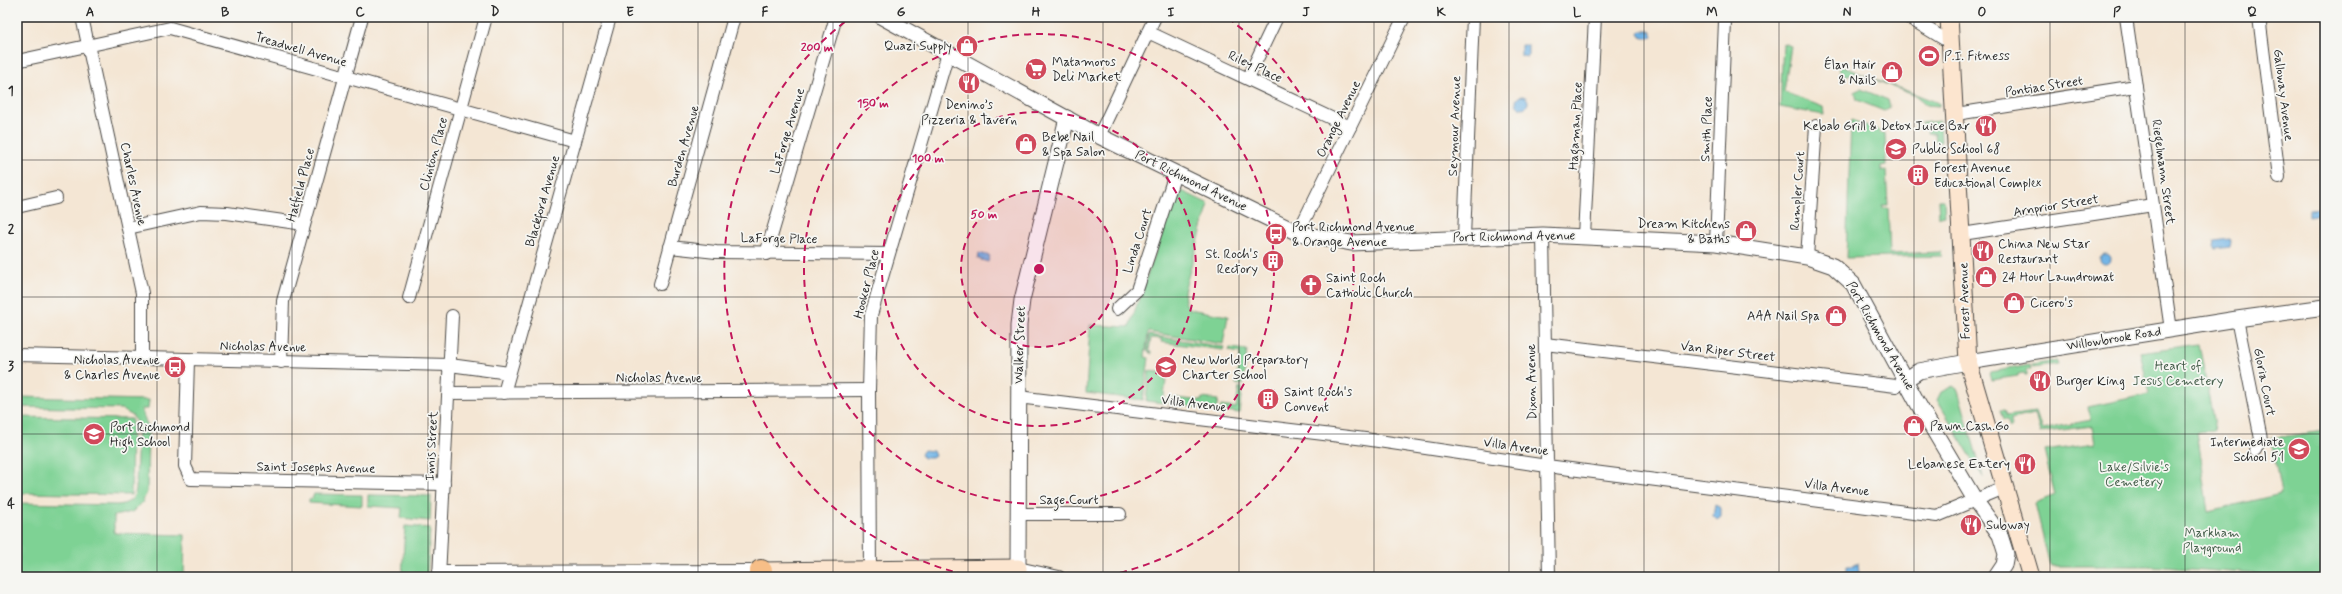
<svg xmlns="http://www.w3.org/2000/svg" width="2342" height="594" font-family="Mynerve,sans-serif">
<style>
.green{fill:#7ed294;stroke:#547e60}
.water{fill:#71b4e6;stroke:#4e7088}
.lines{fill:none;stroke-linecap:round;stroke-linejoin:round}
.minor-casing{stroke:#494744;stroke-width:14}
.tertiary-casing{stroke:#494744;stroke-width:17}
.secondary-casing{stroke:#494744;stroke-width:19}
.motorway-casing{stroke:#494744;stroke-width:24}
.minor{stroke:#fff;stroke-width:12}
.tertiary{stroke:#fff;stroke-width:15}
.secondary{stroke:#fce5cf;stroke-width:17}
.motorway{stroke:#f7be87;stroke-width:22}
.grid{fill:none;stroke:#2b2b2b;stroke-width:1;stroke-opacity:0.55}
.ring{fill:none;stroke:#c2185b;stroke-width:2;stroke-dasharray:7 5}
.labels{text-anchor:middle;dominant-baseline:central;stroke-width:3.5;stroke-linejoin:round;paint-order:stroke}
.poi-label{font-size:13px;fill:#2b2b2b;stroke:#f6f6f2;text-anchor:start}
.street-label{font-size:13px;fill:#2b2b2b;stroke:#f6f6f2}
.park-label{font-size:13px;fill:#445d4a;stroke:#f6f6f2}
.centre{fill:#c2185b;stroke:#f6f6f2;stroke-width:2}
.ring-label{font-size:12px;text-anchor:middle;font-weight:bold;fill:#c2185b;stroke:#f6f6f2;stroke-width:3.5;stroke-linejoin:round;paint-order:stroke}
.neatline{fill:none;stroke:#2b2b2b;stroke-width:1.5}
.grid-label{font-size:13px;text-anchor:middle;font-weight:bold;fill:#2b2b2b}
</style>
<rect width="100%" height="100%" fill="#f6f6f2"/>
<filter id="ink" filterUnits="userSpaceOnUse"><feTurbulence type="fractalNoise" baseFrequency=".025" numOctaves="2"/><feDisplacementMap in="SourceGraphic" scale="8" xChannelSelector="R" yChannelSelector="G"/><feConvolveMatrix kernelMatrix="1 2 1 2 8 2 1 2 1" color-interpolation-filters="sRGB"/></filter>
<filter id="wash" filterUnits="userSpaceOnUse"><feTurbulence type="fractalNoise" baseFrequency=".012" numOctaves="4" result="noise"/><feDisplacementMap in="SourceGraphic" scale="16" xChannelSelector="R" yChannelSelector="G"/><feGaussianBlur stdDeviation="0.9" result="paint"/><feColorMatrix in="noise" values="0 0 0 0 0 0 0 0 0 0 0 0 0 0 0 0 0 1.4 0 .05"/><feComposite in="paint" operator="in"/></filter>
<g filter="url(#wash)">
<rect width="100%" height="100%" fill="#f4e6d4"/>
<g class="green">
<polygon points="1783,43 1791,46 1784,92 1823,107 1824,115 1780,107"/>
<polygon points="1838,65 1939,103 1939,106 1927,105 1916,96 1858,73 1842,76"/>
<polygon points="1861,89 1888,100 1890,107 1884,111 1857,100 1855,92"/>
<polygon points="1851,120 1879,130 1880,133 1885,133 1886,165 1881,166 1881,171 1886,171 1888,205 1883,205 1883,208 1888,208 1890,254 1941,252 1942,256 1846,258"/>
<polygon points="1940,121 1941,142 1936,142 1935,133 1928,133 1928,125 1921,125 1921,123"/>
<polygon points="1178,189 1209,204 1184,291 1185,302 1189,309 1228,316 1223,344 1148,332 1145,357 1149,358 1143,400 1086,393 1090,325 1129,327"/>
<polygon points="1938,200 1944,200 1945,216 1939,217"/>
<polygon points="1149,335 1224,347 1223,350 1161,342 1162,339 1151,338 1149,350 1152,354 1147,351"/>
<polygon points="2199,344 2215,430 2196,432 2208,511 2281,494 2271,438 2325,431 2325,577 2297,577 2151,566 2050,566 2035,503 2055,495 2044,451 2095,444 2092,426 2040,433 2035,414 2011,419 2012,427 2010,428 2007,420 2003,420 2000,410 2004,410 2006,416 2036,412 2042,430 2090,420 2088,407 2149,394 2140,352"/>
<polygon points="1230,348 1247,350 1243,385 1236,384 1240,353 1229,351"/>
<polygon points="2057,361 2058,364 2033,368 2032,365"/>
<polygon points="2030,365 2031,370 2027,370 2027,375 2025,375 2024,373 2018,374 2018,376 1991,380 1989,374 1991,372"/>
<polygon points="1149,371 1167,373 1163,403 1146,401"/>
<polygon points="1953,386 1958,390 1983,477 1937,400 1941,392"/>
<polygon points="1239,387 1242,388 1239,413 1220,410 1221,406 1236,408"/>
<path d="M17 397 149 400 148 409H141L148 427 147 492 142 503 132 512 114 516V533L185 535 184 577H17V503L117 505C128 504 134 500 136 489L138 427 133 416 121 409 17 407Z"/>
<polygon points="1170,397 1201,401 1202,398 1218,400 1216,410 1169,404"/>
<polygon points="17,417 132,419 131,495 17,493"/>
<polygon points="314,494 362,495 362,506 309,503 309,499 312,499"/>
<polygon points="368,495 431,496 430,521 401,518 402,508 368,506"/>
<polygon points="405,526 430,528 427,577 402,577"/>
</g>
<g class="water">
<polygon points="1641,31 1651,31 1653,36 1650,38 1642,38 1639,34"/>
<polygon points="1521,45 1528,45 1528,57 1521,56"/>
<circle cx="1522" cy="102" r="6"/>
<polygon points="2321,208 2324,213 2308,216 2308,209"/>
<polygon points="2229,239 2231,242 2230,247 2215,249 2213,247 2214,241"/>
<polygon points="979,253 990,256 988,262 978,259"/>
<circle cx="2105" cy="259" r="5"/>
<polygon points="924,450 933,451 935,456 932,458 923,458 921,454"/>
<polygon points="1715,505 1721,508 1721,517 1717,520 1713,516"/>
<polygon points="1855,564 1858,564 1859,573 1847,573 1847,566 1855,566"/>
</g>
</g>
<g filter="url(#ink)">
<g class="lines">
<g class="minor-casing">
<g id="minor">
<polyline points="82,17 142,293 142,359"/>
<polyline points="1908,17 1951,43"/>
<polyline points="2126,17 2171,330"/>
<polyline points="2259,17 2279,177"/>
<polyline points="1148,32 1350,127"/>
<polyline points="17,61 170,28 575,141"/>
<polyline points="1248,78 1277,17"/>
<polyline points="1956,114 2136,86"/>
<polyline points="1099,136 1155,17"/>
<polyline points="17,207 56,198"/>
<polyline points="128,228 201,212 227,213 304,224"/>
<polyline points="1298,233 1404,17"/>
<polyline points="1962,234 2153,205"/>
<polyline points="1543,235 1549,577"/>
<polyline points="1584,236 1595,17"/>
<polyline points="1464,237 1473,17"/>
<polyline points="1716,243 1725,21 1727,17"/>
<polyline points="670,247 716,252 888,254"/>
<polyline points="766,254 836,17"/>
<polyline points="1807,257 1816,126"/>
<polyline points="660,284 734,17"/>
<polyline points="409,298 486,17"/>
<polyline points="1117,309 1137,290 1175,174"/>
<polyline points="2237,319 2261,439 2255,450"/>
<polyline points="1545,344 1896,386 1905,380"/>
<polyline points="17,355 450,365 509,373"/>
<polyline points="188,360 185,466 191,479 444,484"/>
<polyline points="281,362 283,301 362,17"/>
<polyline points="449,393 869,390"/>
<polyline points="504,393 610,17"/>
<polyline points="1018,397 1365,439 1547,466 1937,516 2004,488"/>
<polyline points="1018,514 1120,514"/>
<polyline points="1018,568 1059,577"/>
<polyline points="439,572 761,571"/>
<polyline points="439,577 452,316"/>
<polyline points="870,577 869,390 871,315 948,53"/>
</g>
</g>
<g class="tertiary-casing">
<g id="tertiary">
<polyline points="882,17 1099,136 1298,233 1351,243 1543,235 1716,243 1807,257 1833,266 1853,284 1917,402 1975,500 2000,535 2006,554 2004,565 1996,577"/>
<polyline points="1905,380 1919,371 1968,362 2237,319 2325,307"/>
<polyline points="1018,568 1019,325 1022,300 1067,118"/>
</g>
</g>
<g class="secondary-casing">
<g id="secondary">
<polyline points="1949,17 1968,362 2031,577"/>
<polyline points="761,571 1018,568 1018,577"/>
</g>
</g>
<g class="motorway-casing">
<polyline id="motorway" points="761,571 761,577"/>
</g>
<use href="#minor" class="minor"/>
<use href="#tertiary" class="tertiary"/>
<use href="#secondary" class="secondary"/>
<use href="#motorway" class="motorway"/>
</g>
</g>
<path class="grid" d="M157 17V577M292 17V577M428 17V577M563 17V577M698 17V577M833 17V577M968 17V577M1103 17V577M1239 17V577M1374 17V577M1509 17V577M1644 17V577M1779 17V577M1914 17V577M2050 17V577M2185 17V577M17 160H2325M17 297H2325M17 434H2325"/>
<circle cx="1039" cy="269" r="78" fill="#c2185b" fill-opacity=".12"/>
<g class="ring">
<circle cx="1039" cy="269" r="78"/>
<circle cx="1039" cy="269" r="157"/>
<circle cx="1039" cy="269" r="235"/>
<path d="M976 577A314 314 0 0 1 850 18M1228 18A314 314 0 0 1 1102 577"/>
</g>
<defs>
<g id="shop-disc" transform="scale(1.15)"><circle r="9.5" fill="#d1495b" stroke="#f6f6f2"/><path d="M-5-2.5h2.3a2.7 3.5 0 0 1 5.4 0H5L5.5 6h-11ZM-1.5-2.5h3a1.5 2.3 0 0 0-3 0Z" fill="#fff"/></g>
<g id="stadium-disc" transform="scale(1.15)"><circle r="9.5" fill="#d1495b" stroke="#f6f6f2"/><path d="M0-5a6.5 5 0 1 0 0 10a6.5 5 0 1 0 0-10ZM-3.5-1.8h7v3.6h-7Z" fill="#fff"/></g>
<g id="supermarket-disc" transform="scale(1.15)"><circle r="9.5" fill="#d1495b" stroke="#f6f6f2"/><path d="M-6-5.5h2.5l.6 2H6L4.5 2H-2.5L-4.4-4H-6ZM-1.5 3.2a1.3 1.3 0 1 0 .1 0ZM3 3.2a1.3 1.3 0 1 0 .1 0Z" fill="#fff"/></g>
<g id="restaurant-disc" transform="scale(1.15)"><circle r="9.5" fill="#d1495b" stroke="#f6f6f2"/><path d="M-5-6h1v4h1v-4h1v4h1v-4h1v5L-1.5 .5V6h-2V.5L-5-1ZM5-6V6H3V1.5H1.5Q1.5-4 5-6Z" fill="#fff"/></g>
<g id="school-disc" transform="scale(1.15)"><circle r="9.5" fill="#d1495b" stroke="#f6f6f2"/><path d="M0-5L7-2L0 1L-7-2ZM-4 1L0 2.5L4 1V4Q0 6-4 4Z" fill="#fff"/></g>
<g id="building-disc" transform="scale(1.15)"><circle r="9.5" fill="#d1495b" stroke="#f6f6f2"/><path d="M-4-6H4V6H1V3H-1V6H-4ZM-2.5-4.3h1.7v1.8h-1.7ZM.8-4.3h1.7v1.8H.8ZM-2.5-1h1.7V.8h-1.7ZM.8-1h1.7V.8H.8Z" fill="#fff"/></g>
<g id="bus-disc" transform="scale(1.15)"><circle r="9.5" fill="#d1495b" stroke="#f6f6f2"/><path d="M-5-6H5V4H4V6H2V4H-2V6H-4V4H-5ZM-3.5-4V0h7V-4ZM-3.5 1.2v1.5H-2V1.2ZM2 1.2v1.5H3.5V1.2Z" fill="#fff"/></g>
<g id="church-disc" transform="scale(1.15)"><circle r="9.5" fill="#d1495b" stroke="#f6f6f2"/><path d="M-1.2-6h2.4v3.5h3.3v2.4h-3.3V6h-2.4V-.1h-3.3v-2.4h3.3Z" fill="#fff"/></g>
</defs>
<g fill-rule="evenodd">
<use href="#shop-disc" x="967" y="46"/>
<use href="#stadium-disc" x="1929" y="56"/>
<use href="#supermarket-disc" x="1036" y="69"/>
<use href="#shop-disc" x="1892" y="72"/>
<use href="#restaurant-disc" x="969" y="83"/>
<use href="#restaurant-disc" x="1986" y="126"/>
<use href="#shop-disc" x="1026" y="144"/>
<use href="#school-disc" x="1896" y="149"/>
<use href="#building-disc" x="1918" y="175"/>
<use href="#shop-disc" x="1746" y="231"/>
<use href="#bus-disc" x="1276" y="234"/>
<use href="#restaurant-disc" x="1983" y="251"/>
<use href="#building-disc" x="1273" y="261"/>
<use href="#shop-disc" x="1986" y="277"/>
<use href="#church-disc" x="1311" y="285"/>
<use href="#shop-disc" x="2014" y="303"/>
<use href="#shop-disc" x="1836" y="316"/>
<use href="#bus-disc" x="175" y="367"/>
<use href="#school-disc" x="1166" y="367"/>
<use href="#restaurant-disc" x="2040" y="381"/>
<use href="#building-disc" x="1268" y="399"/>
<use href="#shop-disc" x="1914" y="426"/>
<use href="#school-disc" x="94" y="434"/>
<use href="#school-disc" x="2299" y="449"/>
<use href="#restaurant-disc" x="2025" y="464"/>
<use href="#restaurant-disc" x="1971" y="525"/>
</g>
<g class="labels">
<g class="poi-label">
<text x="952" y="46" text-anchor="end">Quazi Supply</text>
<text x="1944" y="56">P.I. Fitness</text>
<text x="1052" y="62">Matamoros<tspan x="1052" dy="15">Deli Market</tspan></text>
<text x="1876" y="65" text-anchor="end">Élan Hair<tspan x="1876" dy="15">&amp; Nails</tspan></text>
<text x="969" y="105" text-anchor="middle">Denino’s<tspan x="969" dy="15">Pizzeria &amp; Tavern</tspan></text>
<text x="1970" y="126" text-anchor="end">Kebab Grill &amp; Detox Juice Bar</text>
<text x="1042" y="137">Bebe Nail<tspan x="1042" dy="15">&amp; Spa Salon</tspan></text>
<text x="1912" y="149">Public School 68</text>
<text x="1934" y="168">Forest Avenue<tspan x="1934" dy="15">Educational Complex</tspan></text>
<text x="1730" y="224" text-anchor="end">Dream Kitchens<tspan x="1730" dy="15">&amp; Baths</tspan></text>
<text x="1292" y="227">Port Richmond Avenue<tspan x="1292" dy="15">&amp; Orange Avenue</tspan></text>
<text x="1998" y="244">China New Star<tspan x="1998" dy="15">Restaurant</tspan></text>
<text x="1258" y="254" text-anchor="end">St. Roch's<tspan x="1258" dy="15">Rectory</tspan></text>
<text x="2002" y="277">24 Hour Laundromat</text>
<text x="1326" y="278">Saint Roch<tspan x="1326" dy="15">Catholic Church</tspan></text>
<text x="2030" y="303">Cicero's</text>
<text x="1820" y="316" text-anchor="end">AAA Nail Spa</text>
<text x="160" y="360" text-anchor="end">Nicholas Avenue<tspan x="160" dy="15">&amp; Charles Avenue</tspan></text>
<text x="1182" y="360">New World Preparatory<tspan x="1182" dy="15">Charter School</tspan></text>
<text x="2056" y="381">Burger King</text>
<text x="1284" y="392">Saint Roch's<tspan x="1284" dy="15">Convent</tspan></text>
<text x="1930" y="426">Pawn.Cash.Go</text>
<text x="110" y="427">Port Richmond<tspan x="110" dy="15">High School</tspan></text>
<text x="2284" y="442" text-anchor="end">Intermediate<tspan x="2284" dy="15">School 51</tspan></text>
<text x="2010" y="464" text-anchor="end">Lebanese Eatery</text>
<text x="1986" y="525">Subway</text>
</g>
<g class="street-label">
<text transform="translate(301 50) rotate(16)">Treadwell Avenue</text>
<text transform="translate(1255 67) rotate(25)">Riley Place</text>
<text transform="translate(2044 87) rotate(-9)">Pontiac Street</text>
<text transform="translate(2283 95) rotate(83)">Galloway Avenue</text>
<text transform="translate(1339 119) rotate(-64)">Orange Avenue</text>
<text transform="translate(1455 126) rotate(-88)">Seymour Avenue</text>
<text transform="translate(1576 126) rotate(-87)">Hagaman Place</text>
<text transform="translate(1707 129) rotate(-88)">Smith Place</text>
<text transform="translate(788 131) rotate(-73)">LaForge Avenue</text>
<text transform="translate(684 146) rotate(-74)">Burden Avenue</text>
<text transform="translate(434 154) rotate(-75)">Clinton Place</text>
<text transform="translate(2163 172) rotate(82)">Riegelmann Street</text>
<text transform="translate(1191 181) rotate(26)">Port Richmond Avenue</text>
<text transform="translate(133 184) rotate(78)">Charles Avenue</text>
<text transform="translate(301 185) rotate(-75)">Hatfield Place</text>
<text transform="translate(1798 191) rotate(-86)">Rumpler Court</text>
<text transform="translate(543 201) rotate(-74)">Blackford Avenue</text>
<text transform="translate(2056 206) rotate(-9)">Arnprior Street</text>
<text transform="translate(1514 237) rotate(-1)">Port Richmond Avenue</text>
<text transform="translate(779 239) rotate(1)">LaForge Place</text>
<text transform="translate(1138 241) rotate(-72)">Linda Court</text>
<text transform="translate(867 284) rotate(-76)">Hooker Place</text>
<text transform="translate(1965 301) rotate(-92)">Forest Avenue</text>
<text transform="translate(1880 336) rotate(60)">Port Richmond Avenue</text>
<text transform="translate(2114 339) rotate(-9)">Willowbrook Road</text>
<text transform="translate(1020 345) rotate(-88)">Walker Street</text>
<text transform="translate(263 347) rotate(1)">Nicholas Avenue</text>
<text transform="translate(1728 352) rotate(7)">Van Riper Street</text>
<text x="659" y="378">Nicholas Avenue</text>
<text transform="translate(1532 382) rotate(-91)">Dixon Avenue</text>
<text transform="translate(2264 382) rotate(79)">Gloria Court</text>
<text transform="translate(1194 404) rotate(7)">Villa Avenue</text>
<text transform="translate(432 446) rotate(-87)">Innis Street</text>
<text transform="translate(1516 447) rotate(8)">Villa Avenue</text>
<text transform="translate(316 468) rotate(1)">Saint Josephs Avenue</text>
<text transform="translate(1837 488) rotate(7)">Villa Avenue</text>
<text x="1069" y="500">Sage Court</text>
</g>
<g class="park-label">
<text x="2178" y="366">Heart of<tspan x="2178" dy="15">Jesus Cemetery</tspan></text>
<text x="2134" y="467">Lake/Silvie's<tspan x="2134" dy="15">Cemetery</tspan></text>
<text x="2212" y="533">Markham<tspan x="2212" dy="15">Playground</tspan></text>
</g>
</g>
<circle cx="1039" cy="269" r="6" class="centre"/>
<g class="ring-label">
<text x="817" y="51">200 m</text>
<text x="873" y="107">150 m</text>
<text x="928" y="162">100 m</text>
<text x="984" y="218">50 m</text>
</g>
<rect width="2342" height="594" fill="none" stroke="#f6f6f2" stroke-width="44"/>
<rect x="22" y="22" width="2298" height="550" class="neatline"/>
<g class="grid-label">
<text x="90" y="16">A</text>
<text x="225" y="16">B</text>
<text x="360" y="16">C</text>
<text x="495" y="16">D</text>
<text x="630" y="16">E</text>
<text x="765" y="16">F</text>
<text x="901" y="16">G</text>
<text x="1036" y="16">H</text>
<text x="1171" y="16">I</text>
<text x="1306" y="16">J</text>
<text x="1441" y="16">K</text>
<text x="1577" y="16">L</text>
<text x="1712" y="16">M</text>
<text x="1847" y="16">N</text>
<text x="1982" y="16">O</text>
<text x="2117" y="16">P</text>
<text x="2252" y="16">Q</text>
<text x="11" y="95">1</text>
<text x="11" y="233">2</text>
<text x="11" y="370">3</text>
<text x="11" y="508">4</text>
</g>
</svg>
